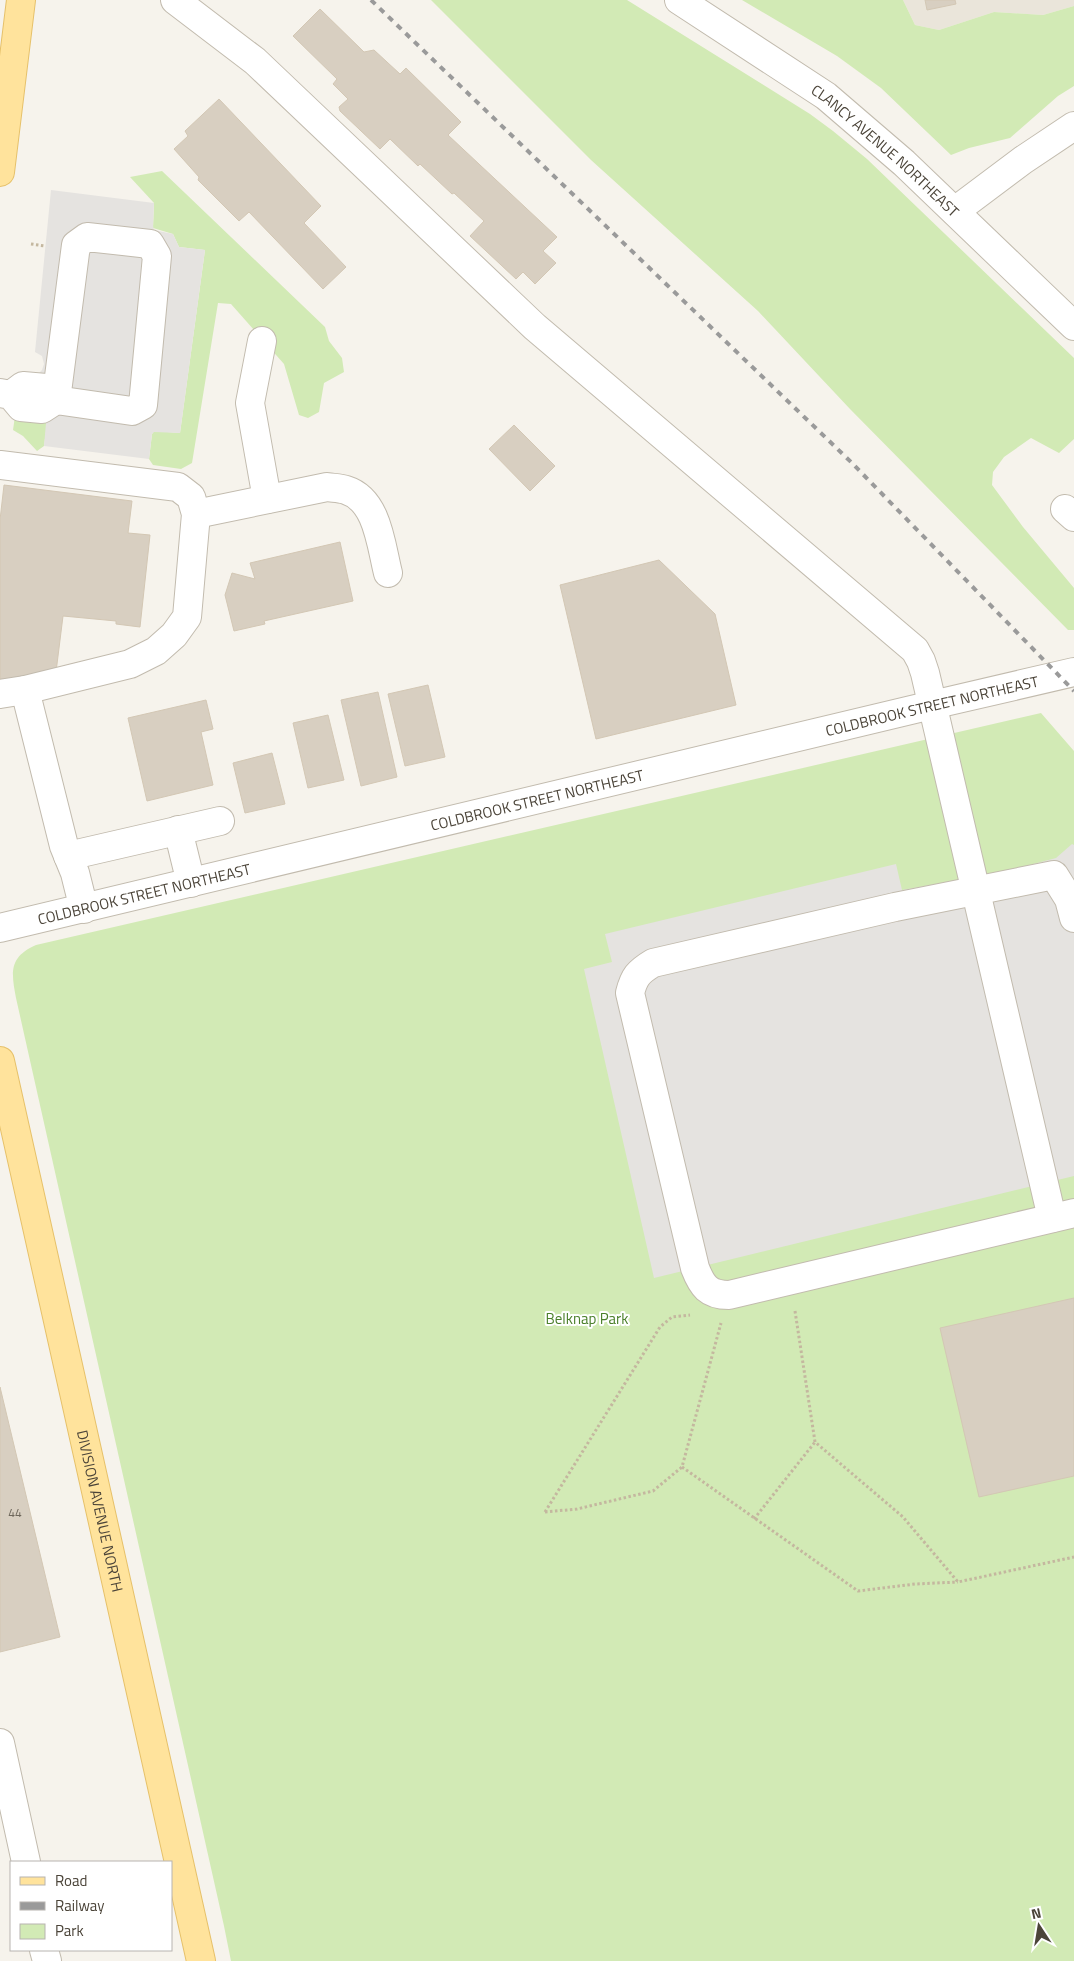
<svg xmlns="http://www.w3.org/2000/svg" width="1074" height="1961" font-family="'Titillium Web',sans-serif">
<style>
.residential{fill:#eae5da}
.green{fill:#d2eab5}
.parking{fill:#e5e3e0}
.building{fill:#d8cfc1;stroke:#d3c7b4}
.lines{fill:none;stroke-linecap:round;stroke-linejoin:round}
.minor-casing{stroke:#c2bbae;stroke-width:30}
.major-casing{stroke:#e6c16a;stroke-width:30}
.path{stroke:#c4b79f;stroke-width:3;stroke-dasharray:2.5 2.5;stroke-linecap:butt}
.minor{stroke:#fff;stroke-width:28}
.major{stroke:#ffe39c;stroke-width:28}
.rail{stroke:#9a9a9a;stroke-width:4;stroke-dasharray:6 6;stroke-linecap:butt}
.labels{text-anchor:middle;dominant-baseline:central;stroke-width:4;stroke-linejoin:round;paint-order:stroke}
.number-label{font-size:12px;fill:#6e675b}
.street-label{font-size:15px;fill:#4b4439;stroke:#fff}
.park-label{font-size:15px;fill:#4a7f2a;stroke:#fff}
</style>
<rect width="100%" height="100%" fill="#f6f3ec"/>
<polygon class="residential" points="903,0 1074,0 1074,6 1043,15 994,12 939,30 915,25"/>
<g class="green">
<polygon points="431,0 627,0 810,114 833,131 867,159 1074,358 1074,439 1059,453 1031,438 1004,457 993,472 992,485 1023,527 1074,588 1074,630 1068,630 850,409 758,311 591,160"/>
<polygon points="742,0 903,0 915,25 939,30 994,12 1043,15 1074,6 1074,86 1058,96 1010,138 969,148 951,155 881,88 837,56"/>
<polygon points="162,171 325,327 329,341 342,358 344,372 324,383 319,412 308,418 299,415 284,364 231,304 218,303 192,463 181,469 153,465 149,459 152,434 154,431 180,433 205,250 179,247 173,234 153,228 154,203 130,177"/>
<polygon points="15,416 45,420 47,424 44,446 37,451 23,436 13,430"/>
<path d="M1041 713 1074 751V1961H231L224 1926 16 998C11 972 9 957 36 945Z"/>
</g>
<g class="parking">
<polygon points="51,190 154,203 153,226 154,230 173,234 179,247 205,250 180,433 154,432 152,434 149,459 44,446 46,423 45,420 34,417 39,373 42,370 44,364 42,356 35,352"/>
<polygon points="1072,844 1074,845 1074,1176 654,1278 584,969 612,962 605,934 896,864 902,890 1003,872 1056,858"/>
</g>
<g class="building">
<polygon points="925,0 955,0 956,4 927,10"/>
<polygon points="320,9 364,52 374,50 400,74 406,68 461,122 448,135 557,237 543,251 556,263 535,284 523,272 516,279 470,236 484,221 454,193 452,194 420,164 418,166 390,139 380,149 340,111 339,107 348,99 333,84 337,79 293,36"/>
<polygon points="219,99 321,206 304,223 346,267 323,289 249,212 239,221 198,180 199,177 174,149 188,136 185,131"/>
<polygon points="514,425 555,466 530,491 489,449"/>
<polygon points="4,485 132,501 128,533 150,535 140,627 116,624 116,621 63,616 56,672 0,684 0,520"/>
<polygon points="340,542 353,601 264,621 265,624 234,631 225,595 232,573 255,579 250,563"/>
<polygon points="659,560 715,614 736,705 596,739 560,585"/>
<polygon points="428,685 445,757 405,766 388,694"/>
<polygon points="378,692 397,777 361,786 341,700"/>
<polygon points="206,700 213,729 201,732 213,785 147,801 128,718"/>
<polygon points="328,715 344,780 308,788 293,723"/>
<polygon points="272,753 285,804 245,813 233,763"/>
<polygon points="1074,1298 1074,1476 979,1497 940,1328"/>
<polygon points="0,1387 60,1637 0,1652"/>
</g>
<g class="lines">
<g class="minor-casing">
<g id="minor">
<polyline points="175,0 255,61 535,327 915,650 921,661 925,673 1052,1218"/>
<path id="s1" d="M679 0 826 96 904 163 1074 326"/>
<polyline points="955,211 1023,160 1074,126"/>
<polyline points="262,341 250,403 267,499"/>
<polyline points="0,393 11,395 21,407 42,409 56,400 132,411 143,405 157,256 150,244 87,237 76,245 56,400"/>
<polyline points="11,395 23,386 46,388 56,400"/>
<polyline points="0,465 178,487 191,497 196,514 187,617 174,635 156,651 130,664 25,690 0,694"/>
<polyline points="1065,509 1074,517"/>
<path d="M196 514 327 487C333 488 340 488 346 490 378 500 381 546 388 573"/>
<polyline points="25,690 64,846 75,873 84,909"/>
<polyline points="178,830 191,883"/>
<polyline points="68,856 220,821"/>
<path d="M1074 918 1069 899 1054 875 895 907 653 963C638 972 634 977 630 993L695 1268C702 1286 708 1295 729 1295L1074 1213"/>
<path id="s2" d="M0 928 932 705 1074 672"/>
<polyline points="0,1743 26,1862"/>
<polyline points="44,1950 47,1961"/>
</g>
</g>
<g class="major-casing">
<g id="major">
<polyline points="0,172 21,0"/>
<path id="s3" d="M0 1061 201 1961"/>
</g>
</g>
<g class="path">
<polyline points="31,244 45,246"/>
<polyline points="795,1311 815,1442 903,1517 958,1582 1074,1557"/>
<polyline points="682,1467 858,1591 915,1584 958,1582"/>
<polyline points="545,1512 660,1327 672,1317 690,1315"/>
<polyline points="545,1512 577,1509 653,1491 682,1467 721,1323"/>
<polyline points="754,1519 815,1442"/>
</g>
<use href="#minor" class="minor"/>
<use href="#major" class="major"/>
<polyline class="rail" points="371,0 851,462 1074,691"/>
</g>
<g class="labels">
<g class="number-label">
<text x="15" y="1512">44</text>
</g>
<g class="street-label">
<text stroke="none"><textPath href="#s1" startOffset="256">CLANCY AVENUE NORTHEAST</textPath></text>
<text stroke="none"><textPath href="#s2" startOffset="958">COLDBROOK STREET NORTHEAST</textPath></text>
<text stroke="none"><textPath href="#s2" startOffset="552">COLDBROOK STREET NORTHEAST</textPath></text>
<text stroke="none"><textPath href="#s2" startOffset="148">COLDBROOK STREET NORTHEAST</textPath></text>
<text stroke="none"><textPath href="#s3" startOffset="461">DIVISION AVENUE NORTH</textPath></text>
</g>
<g class="park-label">
<text x="587" y="1318">Belknap Park</text>
</g>
</g>
<rect x="10" y="1861" width="162" height="90" fill="#ffffff" stroke="#b7b4b0"/>
<rect x="20" y="1877" width="25" height="8" fill="#ffe39c" stroke="#b7b4b0"/>
<text x="55" y="1886" font-size="15" fill="#4b4439">Road</text>
<rect x="20" y="1902" width="25" height="8" fill="#9a9a9a" stroke="#b7b4b0"/>
<text x="55" y="1911" font-size="15" fill="#4b4439">Railway</text>
<rect x="20" y="1924" width="25" height="15" fill="#d2eab5" stroke="#b7b4b0"/>
<text x="55" y="1936" font-size="15" fill="#4b4439">Park</text>
<g transform="translate(1039 1926) rotate(348)" stroke="#ffffff" stroke-width="4" paint-order="stroke">
<path d="M0-4L9 19L0 12L-9 19Z" fill="#4b4439"/>
<text y="-8" font-size="14" font-weight="bold" text-anchor="middle" fill="#4b4439">N</text>
</g>
</svg>
